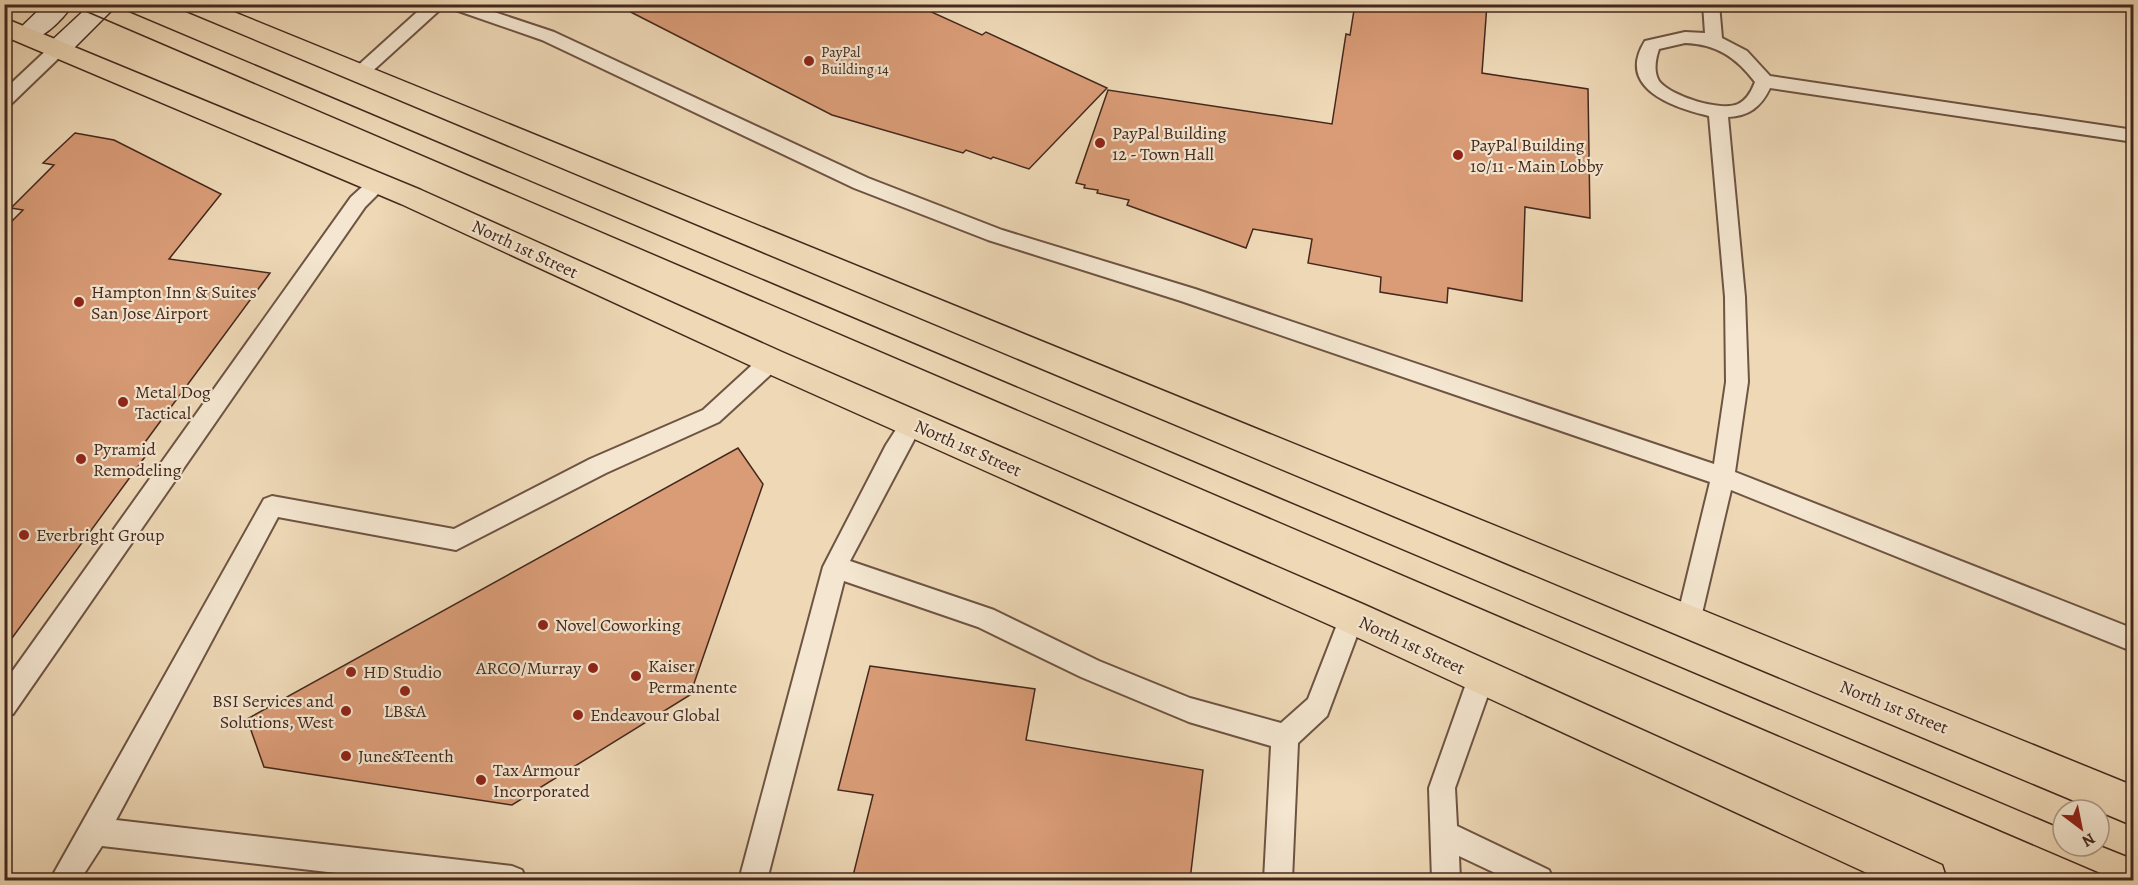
<svg xmlns="http://www.w3.org/2000/svg" width="2138" height="885" font-family="Alegreya,serif">
<style>
.building{fill:#d99c77;stroke:#44281d;stroke-width:1.5}
.lines{fill:none;stroke-linecap:round;stroke-linejoin:round}
.lane-casing{stroke:#6e5443;stroke-width:4}
.secondary-casing{stroke:#44281d;stroke-width:3}
.primary-casing{stroke:#44281d;stroke-width:3}
.lane{fill:#f4e6d0;fill-rule:evenodd}
.secondary{fill:#f4e6d0;fill-rule:evenodd}
.primary{fill:#eed8b6;fill-rule:evenodd}
.tram{stroke:#44281d;stroke-width:1.5}
.poi-dot{fill:#8f2418;stroke:#f4e6d0;stroke-width:2}
.labels{text-anchor:middle;dominant-baseline:central;stroke-width:4.5;stroke-linejoin:round;paint-order:stroke}
.far-poi-label{font-size:15px;fill:#44281d;stroke:#f4e6d0;text-anchor:start}
.poi-label{font-size:18px;fill:#44281d;stroke:#f4e6d0;text-anchor:start}
.street-label{font-size:18px;fill:#44281d;stroke:#f4e6d0}
</style>
<rect width="100%" height="100%" fill="#eed8b6"/>
<filter id="stains"><feTurbulence type="fractalNoise" baseFrequency=".00333" numOctaves="4"/><feColorMatrix values="0 0 0 0 .2 0 0 0 0 .09 0 0 0 0 .02 0 0 0 .5 -.17"/></filter>
<radialGradient id="worn" r=".72"><stop offset=".6" stop-color="#630" stop-opacity="0"/><stop offset="1" stop-color="#630" stop-opacity=".3"/></radialGradient>
<g class="building">
<polygon points="615,4 914,4 982,35 986,32 1107,88 1029,169 993,157 991,159 966,150 963,153 832,115"/>
<polygon points="1355,4 1487,4 1482,73 1588,89 1590,218 1525,207 1522,301 1448,288 1447,303 1380,292 1381,277 1308,263 1312,239 1253,229 1246,248 1127,205 1129,200 1097,193 1098,190 1084,188 1085,185 1076,183 1108,90 1332,124 1346,34 1350,35"/>
<polygon points="75,133 114,140 221,194 169,259 270,273 140,449 150,450 4,649 4,229 23,210 11,208 54,165 43,163"/>
<polygon points="738,448 763,484 690,695 512,805 264,767 247,719"/>
<polygon points="870,666 1035,689 1026,740 1203,770 1190,880 852,880 873,795 838,790"/>
</g>
<g class="lines">
<g class="lane-casing">
<g id="lane">
<path d="M426 4H470L554 32 868 178 1002 230 1195 289 1714 464 1726 382 1725 297 1709 116C1675 108 1615 89 1645 41L1685 32 1705 33 1703 4H1719L1722 38 1747 51 1770 76 2134 130V142L1770 88C1761 107 1749 116 1728 117L1745 297 1748 382 1735 472 2134 629V652L1731 490 1700 622 1697 630 1688 633 1679 630 1676 622 1710 482 1181 301 988 240 854 188 542 40 444 6 366 77H354L351 73 354 69ZM1685 43C1716 44 1736 57 1755 82 1752 90 1747 100 1738 104 1721 112 1670 96 1659 81 1653 71 1656 58 1659 49Z"/>
<polygon points="58,43 64,45 67,49 64,53 10,105 4,107 4,90 52,45"/>
<polygon points="379,176 386,178 389,183 365,207 13,714 4,717 4,683 351,197 372,178"/>
<polygon points="771,353 779,355 782,361 779,367 719,422 606,473 456,550 278,517 116,820 512,866 522,870 526,880 397,880 102,846 80,880 50,880 264,499 272,496 454,529 590,459 703,410 763,355"/>
<polygon points="912,414 920,417 923,423 850,561 994,610 1099,661 1190,698 1281,723 1308,699 1343,609 1352,606 1361,609 1364,617 1327,716 1298,743 1292,880 1264,880 1271,746 1189,722 1081,677 978,627 844,581 767,880 739,880 823,567 886,445 904,417"/>
<polygon points="1481,666 1490,670 1494,678 1455,788 1457,826 1549,870 1553,880 1510,880 1459,856 1460,880 1432,880 1429,788 1468,678 1472,670"/>
</g>
</g>
<g class="secondary-casing">
<g id="secondary">
<path d="M45 4H73C62 21 37 46 17 41L13 35Z"/>
<polygon points="91,4 118,4 67,55 58,57 49,55 45,49 49,43"/>
</g>
</g>
<g class="primary-casing">
<g id="primary">
<polygon points="179,4 214,4 2134,786 2134,826 182,9"/>
<polygon points="4,18 421,190 782,352 1365,605 1942,865 1947,880 1882,880 1339,629 760,370 401,204 4,36"/>
</g>
</g>
<use href="#lane" class="lane"/>
<use href="#secondary" class="secondary"/>
<use href="#primary" class="primary"/>
<g class="tram">
<polyline points="69,4 2115,880"/>
<polyline points="111,4 2063,829"/>
<polyline points="2099,845 2134,859"/>
</g>
</g>
<g class="poi-dot">
<circle cx="809" cy="61" r="6"/>
<circle cx="1100" cy="143" r="6"/>
<circle cx="1458" cy="155" r="6"/>
<circle cx="79" cy="302" r="6"/>
<circle cx="123" cy="402" r="6"/>
<circle cx="81" cy="459" r="6"/>
<circle cx="24" cy="535" r="6"/>
<circle cx="543" cy="625" r="6"/>
<circle cx="593" cy="668" r="6"/>
<circle cx="351" cy="672" r="6"/>
<circle cx="636" cy="676" r="6"/>
<circle cx="405" cy="691" r="6"/>
<circle cx="346" cy="711" r="6"/>
<circle cx="578" cy="715" r="6"/>
<circle cx="346" cy="756" r="6"/>
<circle cx="481" cy="780" r="6"/>
</g>
<g class="labels">
<g class="far-poi-label">
<text x="821" y="52">PayPal<tspan x="821" dy="17">Building 14</tspan></text>
</g>
<g class="poi-label">
<text x="1112" y="133">PayPal Building<tspan x="1112" dy="21">12 - Town Hall</tspan></text>
<text x="1470" y="145">PayPal Building<tspan x="1470" dy="21">10/11 - Main Lobby</tspan></text>
<text x="91" y="292">Hampton Inn &amp; Suites<tspan x="91" dy="21">San Jose Airport</tspan></text>
<text x="135" y="392">Metal Dog<tspan x="135" dy="21">Tactical</tspan></text>
<text x="93" y="449">Pyramid<tspan x="93" dy="21">Remodeling</tspan></text>
<text x="36" y="535">Everbright Group</text>
<text x="555" y="625">Novel Coworking</text>
<text x="648" y="666">Kaiser<tspan x="648" dy="21">Permanente</tspan></text>
<text x="581" y="668" text-anchor="end">ARCO/Murray</text>
<text x="363" y="672">HD Studio</text>
<text x="334" y="701" text-anchor="end">BSI Services and<tspan x="334" dy="21">Solutions, West</tspan></text>
<text x="405" y="711" text-anchor="middle">LB&amp;A</text>
<text x="590" y="715">Endeavour Global</text>
<text x="358" y="756">June&amp;Teenth</text>
<text x="493" y="770">Tax Armour<tspan x="493" dy="21">Incorporated</tspan></text>
</g>
<g class="street-label">
<text transform="translate(525 249) rotate(25)">North 1st Street</text>
<text transform="translate(968 448) rotate(24)">North 1st Street</text>
<text transform="translate(1412 645) rotate(25)">North 1st Street</text>
<text transform="translate(1894 707) rotate(22)">North 1st Street</text>
</g>
</g>
<rect width="2138" height="885" fill="none" stroke="#eed8b6" stroke-width="24"/>
<rect x="6" y="6" width="2126" height="873" fill="none" stroke="#44281d" stroke-width="3"/>
<rect x="12" y="12" width="2114" height="861" fill="none" stroke="#44281d" stroke-width="1.5"/>
<g transform="translate(2081 828) rotate(148)"><circle r="28" fill="#f4e6d0" stroke="#ae9a88" stroke-width="1.5"/>
<path d="M0-4.5L10 22L0 15L-10 22Z" fill="#8f2418"/>
<text y="-9" font-size="16" font-weight="bold" text-anchor="middle" fill="#44281d">N</text>
</g>
<rect width="100%" height="100%" filter="url(#stains)"/>
<rect width="100%" height="100%" fill="url(#worn)"/>
</svg>
